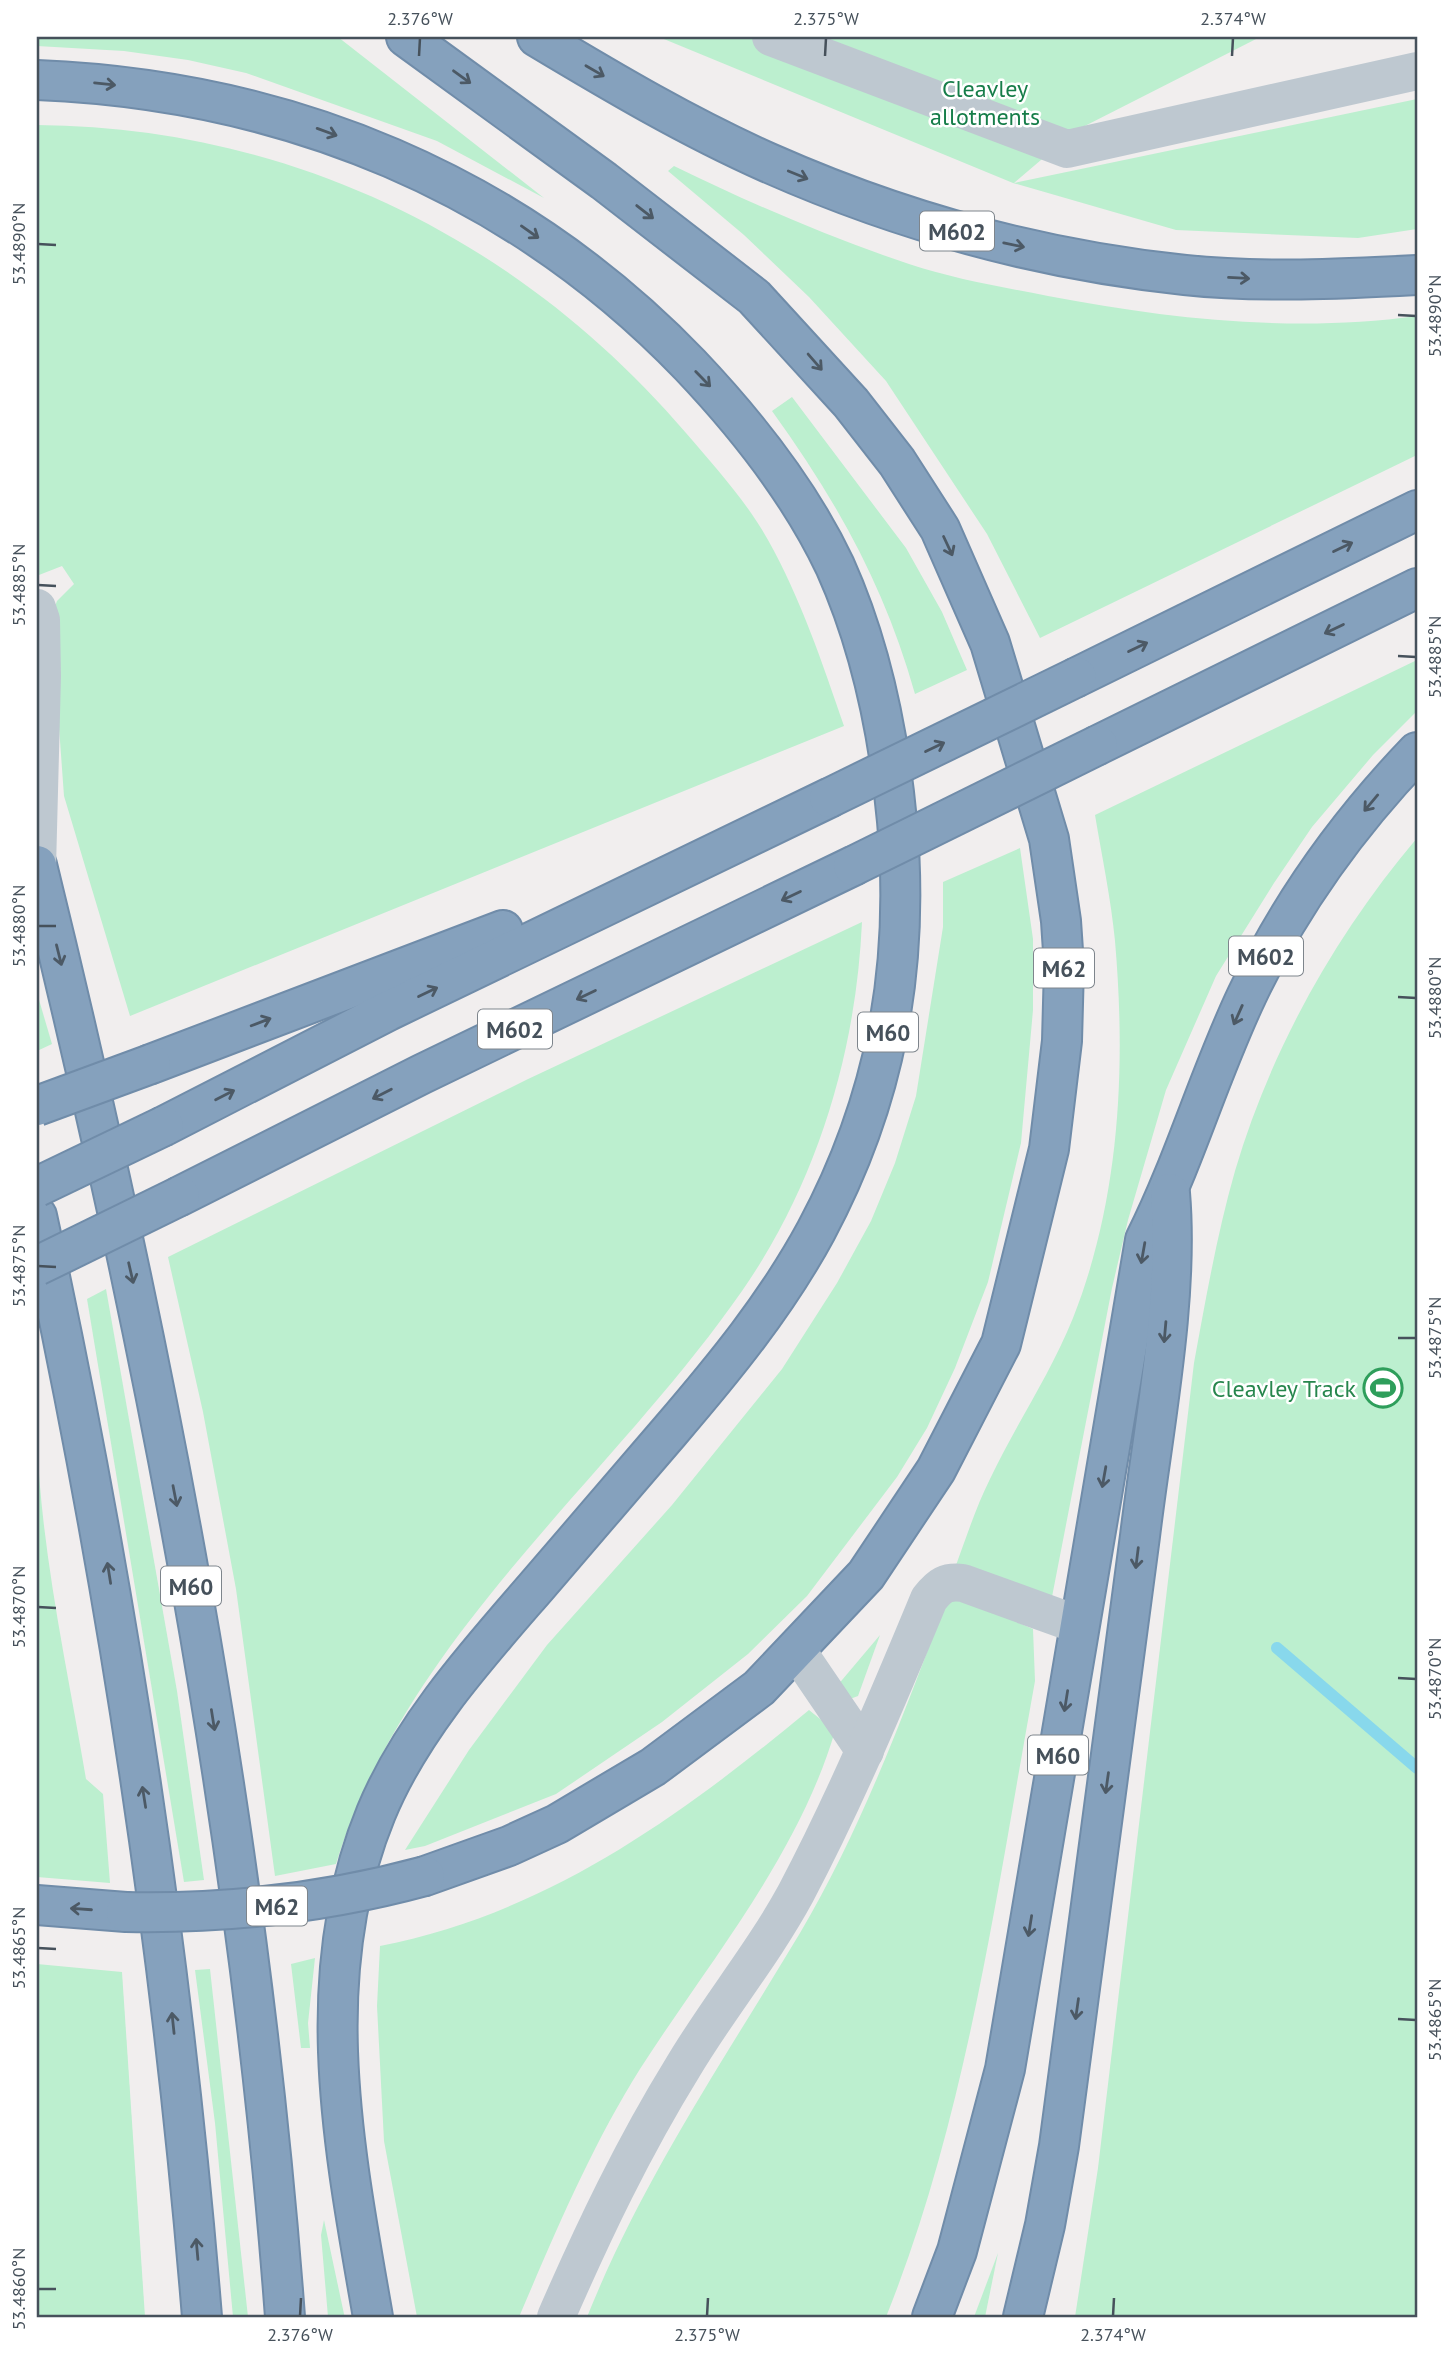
<svg xmlns="http://www.w3.org/2000/svg" width="1454" height="2354" font-family="'PT Sans',sans-serif">
<style>
.green{fill:#bcefcf}
.lines{fill:none;stroke-linecap:round;stroke-linejoin:round}
.stream{stroke:#88d8ec;stroke-width:12}
.highway-casing{stroke:#708ca9;stroke-width:42}
.minor{stroke:#bec8d0;stroke-width:38}
.highway{stroke:#85a1bd;stroke-width:38}
.highway-bridge-casing{stroke:#708ca9;stroke-width:42;stroke-linecap:butt}
.highway-bridge{stroke:#85a1bd;stroke-width:38}
.oneway{stroke:#4c5965}
.ticks{fill:none;stroke:#46515b;stroke-width:2.5}
.labels{text-anchor:middle;dominant-baseline:central;stroke-width:5;stroke-linejoin:round;paint-order:stroke}
.shield{fill:#fff;stroke:#7e858c;stroke-width:2}
.shield-label{font-size:23px;font-weight:bold;fill:#46515b}
.park-label{font-size:24px;fill:#167d49;stroke:#fff}
.leisure-label{font-size:24px;fill:#27864d;stroke:#fff;text-anchor:end}
.neatline{fill:none;stroke:#46515b;stroke-width:2.5}
.ticks-label{font-size:18px;text-anchor:middle;fill:#46515b}
</style>
<rect width="100%" height="100%" fill="#f1eeee"/>
<g class="green">
<polygon points="37,37 338,37 544,198 437,141 246,73 188,60 124,51 37,46"/>
<polygon points="659,37 1260,37 1075,131 1014,183 1417,99 1417,229 1358,238 1176,230 1013,183"/>
<path d="M37 125C292 127 521 240 686 433 715 467 747 502 768 540 801 599 822 662 844 726L130 1016 64 796 51 617 57 601 74 584 62 566 39 575 37 572Z"/>
<path d="M674 166C750 203 828 237 909 264 954 279 1002 287 1048 296 1169 319 1294 333 1417 316V455L1040 638 987 534 886 381 809 297 744 235 668 171Z"/>
<path d="M792 397 906 548 942 612 967 670 915 694C885 587 837 501 772 411Z"/>
<path d="M1417 660V711L1373 755 1312 827 1274 883 1216 976 1166 1090 1128 1220 1112 1288 1051 1602 955 1568C966 1538 976 1507 990 1479 1016 1424 1050 1375 1073 1318 1120 1199 1126 1068 1115 941 1111 899 1102 857 1095 815Z"/>
<path d="M1417 838V2317H1075L1098 2168 1194 1363C1206 1298 1217 1234 1235 1171 1271 1049 1335 935 1417 838Z"/>
<polygon points="1020,848 1033,939 1033,1010 1021,1143 988,1282 955,1368 927,1428 897,1477 807,1596 748,1654 662,1722 556,1794 425,1846 405,1850 469,1750 547,1645 672,1505 782,1369 837,1283 871,1221 895,1163 916,1096 943,927 943,882"/>
<path d="M862 922C856 1053 817 1183 742 1291 609 1482 407 1635 336 1864L275 1876 236 1589 203 1412 168 1257 526 1080Z"/>
<polygon points="37,993 52,1044 37,1051"/>
<polygon points="106,1289 177,1691 204,1880 184,1882 87,1299"/>
<path d="M37 1437C41 1552 67 1666 86 1779L103 1794 110 1883 37 1877Z"/>
<path d="M949 1593 1033 1629 1035 1681C996 1895 967 2115 886 2317H587C643 2178 724 2060 800 1933 863 1826 906 1709 949 1593Z"/>
<polygon points="880,1635 858,1696 850,1699 837,1686"/>
<path d="M809 1710 835 1731C798 1856 710 1960 640 2069 591 2147 555 2233 519 2317H417L384 2141 377 2006 380 1946C546 1914 681 1816 809 1710Z"/>
<polygon points="315,1958 308,2023 310,2048 301,2048 291,1964"/>
<polygon points="37,1964 122,1972 145,2317 37,2317"/>
<polygon points="210,1969 248,2317 233,2317 215,2123 195,1970"/>
<polygon points="324,2220 344,2314 345,2317 328,2317 321,2235"/>
<polygon points="998,2253 985,2317 974,2317"/>
</g>
<g class="lines">
<polyline class="stream" points="1277,1648 1417,1768"/>
<g class="highway-casing">
<g id="highway">
<polyline points="406,37 604,181 754,297 851,403 897,462 940,529 990,643 1049,839 1061,921 1064,966 1062,1041 1049,1149 1001,1344 936,1470 866,1575 759,1688 653,1767 557,1824 509,1846 425,1876"/>
<path d="M537 37C612 82 688 127 769 163 900 221 1042 260 1185 275 1262 283 1340 279 1417 275"/>
<path d="M37 80C287 90 515 183 690 365 746 424 800 492 835 566 871 646 889 734 897 821 910 968 886 1100 816 1231 776 1305 724 1368 670 1431 625 1483 581 1535 536 1587 477 1655 411 1728 376 1813 309 1976 344 2150 373 2317"/>
<polyline points="1077,677 1417,510"/>
<polyline points="1098,745 1417,588"/>
<path d="M37 865C154 1342 249 1827 285 2317"/>
<polyline points="151,1064 503,930"/>
<polyline points="164,1126 388,1011 829,798"/>
<polyline points="180,1196 422,1074 853,866"/>
<path d="M37 1216C116 1579 172 1946 202 2317"/>
<polyline points="37,1905 126,1912"/>
<path d="M932 2317 957 2251 1005 2069 1145 1240C1185 1160 1209 1075 1247 995 1290 904 1348 824 1417 752"/>
<path d="M1023 2317 1045 2225 1059 2146C1086 1942 1114 1739 1140 1536 1153 1428 1179 1300 1170 1193"/>
</g>
</g>
<g class="minor">
<polyline points="771,37 1067,149 1417,71"/>
<polyline points="37,608 41,620 42,676 37,868"/>
<polyline points="797,1651 865,1751"/>
<path d="M556 2317C594 2230 633 2148 683 2067 718 2008 763 1954 796 1893 846 1798 888 1698 929 1599 940 1585 946 1581 963 1583L1079 1625"/>
</g>
<use href="#highway" class="highway"/>
<g class="highway-bridge-casing">
<g id="highway-bridge">
<polyline points="829,798 1077,677"/>
<polyline points="853,866 1098,745"/>
<polyline points="37,1106 151,1064"/>
<polyline points="37,1187 164,1126"/>
<polyline points="37,1266 180,1196"/>
<path d="M126 1912C229 1914 326 1903 425 1876"/>
</g>
</g>
<use href="#highway-bridge" class="highway-bridge"/>
</g>
<defs><path id="oneway-shaft" d="M-6 0H5M1.5-3L5.5 0L1.5 3" fill="none" stroke-width="1.6" stroke-linecap="round" stroke-linejoin="round" transform="scale(1.75)"/></defs>
<g class="oneway">
<use href="#oneway-shaft" transform="translate(595 71) rotate(30)"/>
<use href="#oneway-shaft" transform="translate(462 77) rotate(36)"/>
<use href="#oneway-shaft" transform="translate(105 84) rotate(6)"/>
<use href="#oneway-shaft" transform="translate(327 132) rotate(20)"/>
<use href="#oneway-shaft" transform="translate(798 175) rotate(22)"/>
<use href="#oneway-shaft" transform="translate(645 212) rotate(38)"/>
<use href="#oneway-shaft" transform="translate(530 232) rotate(35)"/>
<use href="#oneway-shaft" transform="translate(1014 245) rotate(12)"/>
<use href="#oneway-shaft" transform="translate(1239 278) rotate(3)"/>
<use href="#oneway-shaft" transform="translate(815 362) rotate(49)"/>
<use href="#oneway-shaft" transform="translate(703 379) rotate(46)"/>
<use href="#oneway-shaft" transform="translate(948 546) rotate(65)"/>
<use href="#oneway-shaft" transform="translate(1343 547) rotate(-26)"/>
<use href="#oneway-shaft" transform="translate(1334 629) rotate(154)"/>
<use href="#oneway-shaft" transform="translate(1138 647) rotate(-26)"/>
<use href="#oneway-shaft" transform="translate(935 747) rotate(-26)"/>
<use href="#oneway-shaft" transform="translate(1371 803) rotate(130)"/>
<use href="#oneway-shaft" transform="translate(791 896) rotate(154)"/>
<use href="#oneway-shaft" transform="translate(59 955) rotate(76)"/>
<use href="#oneway-shaft" transform="translate(428 992) rotate(-26)"/>
<use href="#oneway-shaft" transform="translate(586 995) rotate(154)"/>
<use href="#oneway-shaft" transform="translate(1238 1015) rotate(114)"/>
<use href="#oneway-shaft" transform="translate(261 1022) rotate(-21)"/>
<use href="#oneway-shaft" transform="translate(382 1094) rotate(153)"/>
<use href="#oneway-shaft" transform="translate(225 1095) rotate(-27)"/>
<use href="#oneway-shaft" transform="translate(1143 1253) rotate(100)"/>
<use href="#oneway-shaft" transform="translate(131 1273) rotate(77)"/>
<use href="#oneway-shaft" transform="translate(1165 1332) rotate(95)"/>
<use href="#oneway-shaft" transform="translate(1104 1477) rotate(100)"/>
<use href="#oneway-shaft" transform="translate(175 1496) rotate(79)"/>
<use href="#oneway-shaft" transform="translate(1137 1558) rotate(97)"/>
<use href="#oneway-shaft" transform="translate(109 1573) rotate(-99)"/>
<use href="#oneway-shaft" transform="translate(1066 1701) rotate(99)"/>
<use href="#oneway-shaft" transform="translate(213 1720) rotate(81)"/>
<use href="#oneway-shaft" transform="translate(1107 1783) rotate(98)"/>
<use href="#oneway-shaft" transform="translate(144 1797) rotate(-99)"/>
<use href="#oneway-shaft" transform="translate(81 1909) rotate(-176)"/>
<use href="#oneway-shaft" transform="translate(1030 1926) rotate(99)"/>
<use href="#oneway-shaft" transform="translate(1077 2009) rotate(98)"/>
<use href="#oneway-shaft" transform="translate(173 2023) rotate(-96)"/>
<use href="#oneway-shaft" transform="translate(197 2249) rotate(-95)"/>
</g>
<path class="ticks" d="M419 56 420 38M825 56 826 38M1232 56 1233 38M38 244 56 245M1398 315 1416 316M38 585 56 586M1398 656 1416 657M38 926H56M1398 997 1416 998M38 1266 56 1267M1398 1338H1416M38 1607 56 1608M1398 1678 1416 1679M38 1948 56 1949M1398 2019 1416 2020M38 2289H56M300 2316 301 2298M707 2316 708 2298M1113 2316 1114 2298"/>
<defs>
<g id="stadium-ring" transform="scale(2.0125)"><circle r="9.5" fill="#fff" stroke="#2e9e5b" stroke-width="1.5"/><path d="M0-5a6.5 5 0 1 0 0 10a6.5 5 0 1 0 0-10ZM-3.5-1.8h7v3.6h-7Z" fill="#2e9e5b"/></g>
</defs>
<g fill-rule="evenodd">
<use href="#stadium-ring" x="1383" y="1388"/>
</g>
<g class="labels">
<g class="shield">
<rect x="920" y="211.5" width="74" height="39" rx="5"/>
<rect x="1229" y="936.5" width="74" height="39" rx="5"/>
<rect x="1034" y="948.5" width="60" height="39" rx="5"/>
<rect x="478" y="1009.5" width="74" height="39" rx="5"/>
<rect x="858" y="1012.5" width="60" height="39" rx="5"/>
<rect x="161" y="1566.5" width="60" height="39" rx="5"/>
<rect x="1028" y="1735.5" width="60" height="39" rx="5"/>
<rect x="247" y="1886.5" width="60" height="39" rx="5"/>
</g>
<g class="shield-label">
<text x="957" y="231">M602</text>
<text x="1266" y="956">M602</text>
<text x="1064" y="968">M62</text>
<text x="515" y="1029">M602</text>
<text x="888" y="1032">M60</text>
<text x="191" y="1586">M60</text>
<text x="1058" y="1755">M60</text>
<text x="277" y="1906">M62</text>
</g>
<g class="park-label">
<text x="985" y="88">Cleavley<tspan x="985" dy="28">allotments</tspan></text>
</g>
<g class="leisure-label">
<text x="1356" y="1388">Cleavley Track</text>
</g>
</g>
<rect width="1454" height="2354" fill="none" stroke="#ffffff" stroke-width="77"/>
<rect x="38" y="38" width="1378" height="2278" class="neatline"/>
<g class="ticks-label">
<text x="420" y="25">2.376°W</text>
<text x="826" y="25">2.375°W</text>
<text x="1233" y="25">2.374°W</text>
<text transform="translate(19 244) rotate(-90)" y="6">53.4890°N</text>
<text transform="translate(1435 316) rotate(-90)" y="6">53.4890°N</text>
<text transform="translate(19 585) rotate(-90)" y="6">53.4885°N</text>
<text transform="translate(1435 657) rotate(-90)" y="6">53.4885°N</text>
<text transform="translate(19 926) rotate(-90)" y="6">53.4880°N</text>
<text transform="translate(1435 998) rotate(-90)" y="6">53.4880°N</text>
<text transform="translate(19 1266) rotate(-90)" y="6">53.4875°N</text>
<text transform="translate(1435 1338) rotate(-90)" y="6">53.4875°N</text>
<text transform="translate(19 1607) rotate(-90)" y="6">53.4870°N</text>
<text transform="translate(1435 1679) rotate(-90)" y="6">53.4870°N</text>
<text transform="translate(19 1948) rotate(-90)" y="6">53.4865°N</text>
<text transform="translate(1435 2020) rotate(-90)" y="6">53.4865°N</text>
<text transform="translate(19 2289) rotate(-90)" y="6">53.4860°N</text>
<text x="300" y="2341">2.376°W</text>
<text x="707" y="2341">2.375°W</text>
<text x="1113" y="2341">2.374°W</text>
</g>
</svg>
